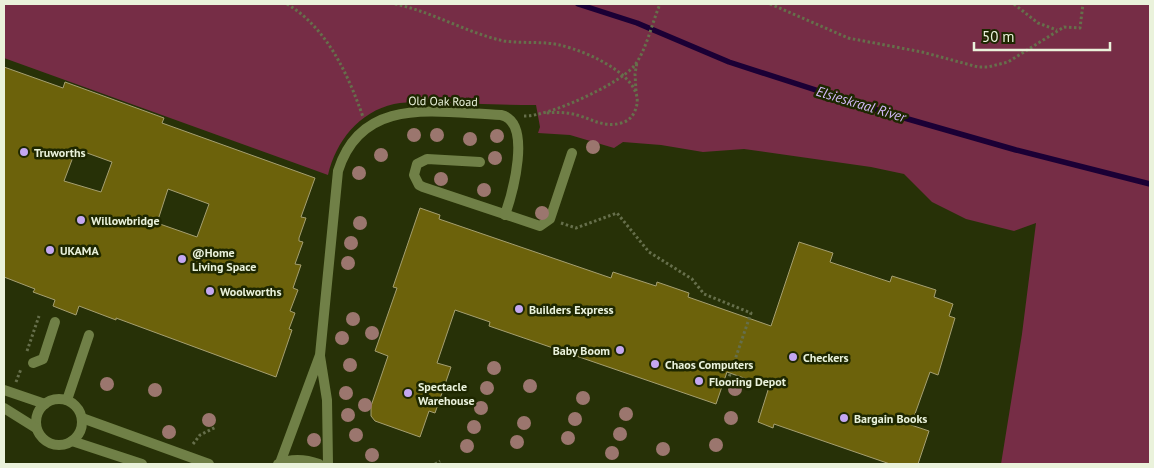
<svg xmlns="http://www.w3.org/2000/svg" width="1154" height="468" font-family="'PT Sans',sans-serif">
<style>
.green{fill:#762d46}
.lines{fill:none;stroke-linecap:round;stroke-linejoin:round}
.stream{stroke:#1b0035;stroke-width:5.5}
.building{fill:#6c620b;stroke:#a59f71;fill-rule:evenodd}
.path{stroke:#666f4b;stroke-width:3;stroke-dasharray:2.5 2.5;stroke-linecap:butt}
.lane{stroke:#708047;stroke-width:10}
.street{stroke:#708047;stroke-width:10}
.tree{fill:#9b766e}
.poi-dot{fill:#c4a7f1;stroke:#1e2700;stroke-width:2}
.labels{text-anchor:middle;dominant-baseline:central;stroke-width:5;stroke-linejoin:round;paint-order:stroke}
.street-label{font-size:12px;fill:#eaf2db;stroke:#1e2700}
.poi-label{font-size:12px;font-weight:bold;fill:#eaf2db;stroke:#1e2700;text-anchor:start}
.water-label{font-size:14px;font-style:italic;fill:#d4bbfb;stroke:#1e2700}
</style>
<rect width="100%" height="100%" fill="#273107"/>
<path class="green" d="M4 4H1150V464H1001L1022 334 1036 223 1014 231 966 219 932 202 904 174 871 167 744 149 703 152 661 145 623 142 614 148 570 135 538 133 540 127 536 105C509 105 482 104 455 103 436 103 414 100 394 104 359 112 336 141 328 175L4 58Z"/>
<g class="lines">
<polyline class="stream" points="578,4 637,23 729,62 887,113 1016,150 1150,184"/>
</g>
<g class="building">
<path d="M4 67 63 88 65 82 164 118 162 123 315 178 301 217 306 218 299 238V241L303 242 295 264 301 265 293 288 298 290 290 311 295 313 289 329 292 330 276 377 116 318V320L79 306 76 315 53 306 55 300 33 292 35 289 4 277ZM76 149 112 162 101 192 64 181ZM168 189 209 204 197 237 157 223Z"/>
<polygon points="420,208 440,215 439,219 611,278 613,272 656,286 657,282 689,293 688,297 771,326 799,242 833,253 830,262 890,282 892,276 936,290 934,297 953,304 949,316 955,318 938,375 930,372 911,425 929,431 918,464 890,464 774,424 773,428 758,422 769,387 727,372 716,404 489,326 490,322 455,310 437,363 451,367 435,413 429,411 420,437 375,421 371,416 371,406 388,356 375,351 397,288 393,287"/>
</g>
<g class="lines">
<g class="path">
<path d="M287 4C327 28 348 74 363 117"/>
<path d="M395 4C433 12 467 33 504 41 518 43 532 42 546 43 572 44 642 72 637 104 635 114 630 121 621 123 604 128 592 119 577 115 567 112 557 112 546 113"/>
<polyline points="770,4 848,38 922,52 978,67 988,67 1008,62 1064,27 1080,28 1083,4"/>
<polyline points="1014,4 1038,23 1057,30"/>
<polyline points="636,91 635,74 637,62"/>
<path d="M524 116C548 117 620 84 635 65 647 48 652 23 660 4"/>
<polyline points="561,223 576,228 617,213 649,252 692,279 704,294 751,313 727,383"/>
<polyline points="27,351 39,316"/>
<polyline points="16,382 21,369"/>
<polyline points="193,444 200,435 216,427"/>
<polyline points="435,464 440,461"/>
</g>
<g class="lane">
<polyline points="480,162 427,159 417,164 414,175 419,185 423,187 540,226 550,219 572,153"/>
<polyline points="320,356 327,400 328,464"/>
<polyline points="33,363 43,359 55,322"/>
<polyline points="67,400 89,335"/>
<path d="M280 463 320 355 338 171C362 94 438 113 501 115 533 122 512 195 505 215"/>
</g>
<g class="street">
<polyline points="4,390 45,404"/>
<circle cx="59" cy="422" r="23"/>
<polyline points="4,408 36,428"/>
<polyline points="82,418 209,464"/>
<polyline points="72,441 142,464"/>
<path d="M278 464C292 458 305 459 319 464"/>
</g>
</g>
<g class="tree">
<circle cx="414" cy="135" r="7"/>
<circle cx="437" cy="135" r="7"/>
<circle cx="497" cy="136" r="7"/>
<circle cx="470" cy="139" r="7"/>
<circle cx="593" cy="147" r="7"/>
<circle cx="381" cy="155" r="7"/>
<circle cx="495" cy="158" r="7"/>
<circle cx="359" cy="173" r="7"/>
<circle cx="441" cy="179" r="7"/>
<circle cx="484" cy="190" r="7"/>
<circle cx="542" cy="213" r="7"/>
<circle cx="360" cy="223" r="7"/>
<circle cx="351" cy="243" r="7"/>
<circle cx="348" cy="263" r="7"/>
<circle cx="353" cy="319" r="7"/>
<circle cx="372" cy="333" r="7"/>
<circle cx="342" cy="338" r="7"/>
<circle cx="350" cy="365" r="7"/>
<circle cx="494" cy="368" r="7"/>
<circle cx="107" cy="384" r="7"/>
<circle cx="530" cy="386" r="7"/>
<circle cx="487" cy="388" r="7"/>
<circle cx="735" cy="389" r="7"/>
<circle cx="155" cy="390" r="7"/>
<circle cx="346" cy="393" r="7"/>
<circle cx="583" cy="398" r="7"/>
<circle cx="365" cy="405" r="7"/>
<circle cx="481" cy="408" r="7"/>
<circle cx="626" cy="414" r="7"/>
<circle cx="348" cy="415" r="7"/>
<circle cx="731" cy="418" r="7"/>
<circle cx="575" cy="419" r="7"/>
<circle cx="209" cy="420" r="7"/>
<circle cx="524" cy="423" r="7"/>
<circle cx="474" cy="427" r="7"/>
<circle cx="169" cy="432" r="7"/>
<circle cx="620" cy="434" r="7"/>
<circle cx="356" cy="435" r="7"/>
<circle cx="568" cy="438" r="7"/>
<circle cx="314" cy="440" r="7"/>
<circle cx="517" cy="442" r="7"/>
<circle cx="716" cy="445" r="7"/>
<circle cx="467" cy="446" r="7"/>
<circle cx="663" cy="449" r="7"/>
<circle cx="612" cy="453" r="7"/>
<circle cx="372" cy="455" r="7"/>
</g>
<g class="poi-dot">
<circle cx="24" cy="152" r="5"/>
<circle cx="81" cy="220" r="5"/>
<circle cx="50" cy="250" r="5"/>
<circle cx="182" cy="259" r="5"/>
<circle cx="210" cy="291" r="5"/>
<circle cx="519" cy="309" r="5"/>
<circle cx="620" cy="350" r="5"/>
<circle cx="793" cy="357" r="5"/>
<circle cx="655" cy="364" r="5"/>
<circle cx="699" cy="381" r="5"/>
<circle cx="408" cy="393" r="5"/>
<circle cx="844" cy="418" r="5"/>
</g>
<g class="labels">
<g class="street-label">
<text transform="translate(443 101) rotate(1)">Old Oak Road</text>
</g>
<g class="poi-label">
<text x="34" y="152">Truworths</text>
<text x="91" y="220">Willowbridge</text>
<text x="60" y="250">UKAMA</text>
<text x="192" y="252">@Home<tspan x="192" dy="14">Living Space</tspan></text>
<text x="220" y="291">Woolworths</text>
<text x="529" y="309">Builders Express</text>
<text x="610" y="350" text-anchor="end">Baby Boom</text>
<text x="803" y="357">Checkers</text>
<text x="665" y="364">Chaos Computers</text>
<text x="709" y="381">Flooring Depot</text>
<text x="418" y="386">Spectacle<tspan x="418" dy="14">Warehouse</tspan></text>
<text x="854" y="418">Bargain Books</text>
</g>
<g class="water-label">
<text transform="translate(861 104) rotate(17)">Elsieskraal River</text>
</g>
</g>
<rect width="1154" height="468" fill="none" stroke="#eaf2db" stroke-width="10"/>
<path d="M974 42v8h136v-8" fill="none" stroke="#eaf2db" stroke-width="2.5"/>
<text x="982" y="42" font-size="15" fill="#eaf2db" stroke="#1e2700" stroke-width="4" paint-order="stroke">50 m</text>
</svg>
